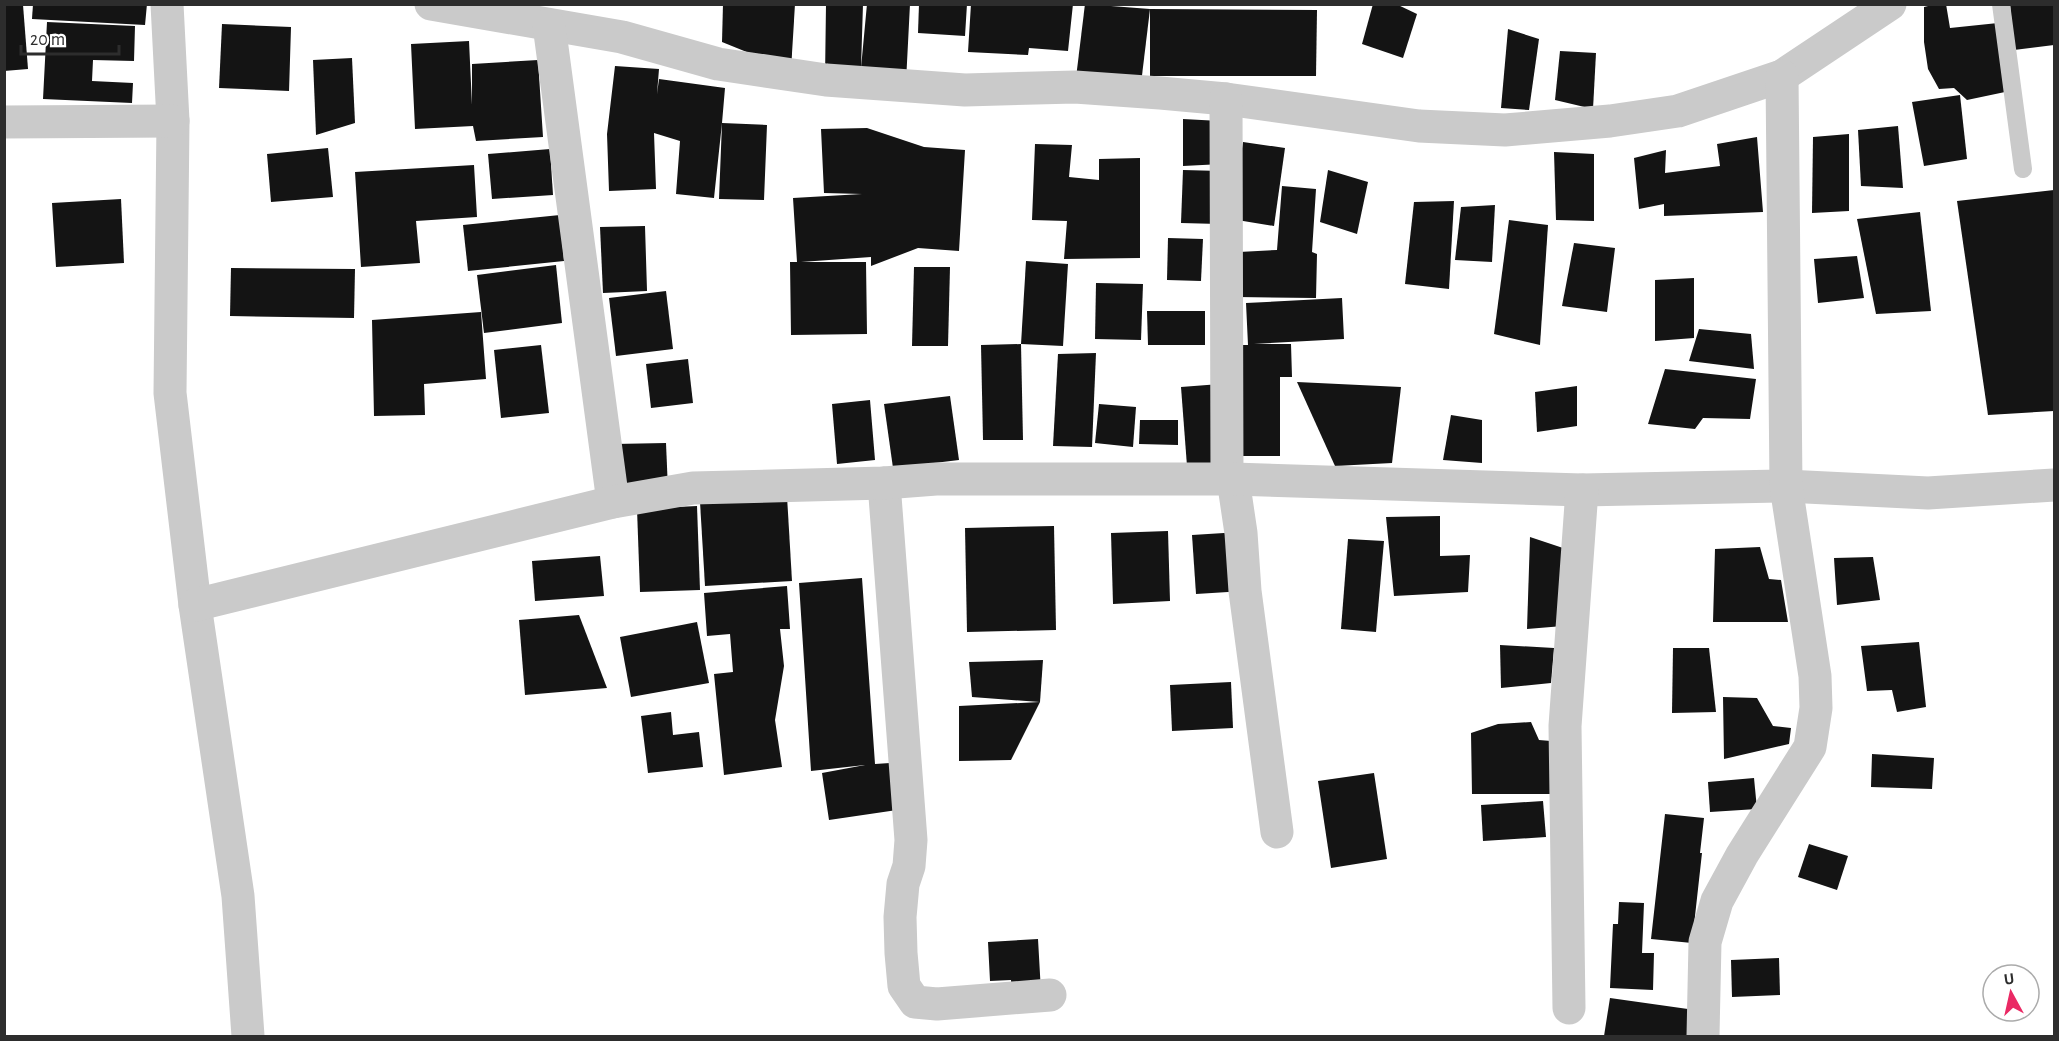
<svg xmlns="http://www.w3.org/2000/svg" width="2059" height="1041" font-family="'Alegreya Sans',sans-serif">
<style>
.building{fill:#141414}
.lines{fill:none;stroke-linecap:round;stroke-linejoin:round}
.lane{stroke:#cacaca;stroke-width:18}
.street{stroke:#cacaca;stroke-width:33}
</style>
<rect width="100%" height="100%" fill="#fff"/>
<g class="building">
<polygon points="33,4 147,4 145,25 32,19"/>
<polygon points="723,4 795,4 791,70 722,42"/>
<polygon points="826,4 863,4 861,68 867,4 910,4 906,82 825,78"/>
<polygon points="919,4 967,4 965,36 918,33"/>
<polygon points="971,4 1073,4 1068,51 1029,48 1028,55 968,52"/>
<polygon points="1085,4 1150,9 1140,92 1075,86"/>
<polygon points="1373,4 1396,4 1417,14 1403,58 1362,44"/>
<polygon points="1936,4 1946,4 1950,28 1998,23 2005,92 1967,100 1954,88 1939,89 1928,69 1924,42 1924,7"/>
<polygon points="2010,4 2053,4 2054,45 2014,50"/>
<polygon points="23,5 28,69 4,71 4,6"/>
<polygon points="1150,9 1317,10 1316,76 1150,76"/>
<polygon points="47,22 135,26 134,61 93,60 92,81 133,83 132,103 43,99"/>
<polygon points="222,24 291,27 289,91 219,88"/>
<polygon points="1508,29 1539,39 1529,110 1501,108"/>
<polygon points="469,41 472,105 472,64 538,60 543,137 476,141 473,126 415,129 411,44"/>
<polygon points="1560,51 1596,53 1593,109 1555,100"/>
<polygon points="352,58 355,123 316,135 313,60"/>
<polygon points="615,66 659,69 657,94 659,79 725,88 722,123 767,125 764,200 719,199 722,123 714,198 676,194 680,141 654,133 656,189 609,191 607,134"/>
<polygon points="1960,95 1967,159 1924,166 1912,102"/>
<polygon points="1183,119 1220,121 1222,164 1183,166"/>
<polygon points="1898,126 1903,188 1861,186 1858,130"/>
<polygon points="867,128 924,147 965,150 959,251 918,248 871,266 871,257 801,262 866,262 867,334 791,335 790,262 797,262 793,198 862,194 824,193 821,129"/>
<polygon points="1849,134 1849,211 1812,213 1813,137"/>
<polygon points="1757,137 1763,212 1664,216 1664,204 1639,209 1634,158 1666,150 1665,173 1720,166 1717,144"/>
<polygon points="1243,142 1285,148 1274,226 1231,219"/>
<polygon points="1035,144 1072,145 1069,177 1099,180 1099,159 1140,158 1140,258 1064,259 1067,221 1032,220"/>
<polygon points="328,148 333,197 271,202 267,154"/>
<polygon points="550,149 553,195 492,199 488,154"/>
<polygon points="1554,152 1594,154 1594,221 1556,220"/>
<polygon points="474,165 477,217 416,221 420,263 361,267 355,172"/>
<polygon points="1183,170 1221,171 1219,224 1181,223"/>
<polygon points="1328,170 1368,182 1357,234 1320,222"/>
<polygon points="1282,186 1316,189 1312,252 1317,254 1316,298 1238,297 1239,252 1277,250"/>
<polygon points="2054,190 2054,411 1988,415 1957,201"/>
<polygon points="121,199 124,263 56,267 52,203"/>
<polygon points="1454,201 1449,289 1405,284 1414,202"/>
<polygon points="1495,205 1492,262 1455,260 1461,207"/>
<polygon points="1920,212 1931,311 1876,314 1857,219"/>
<polygon points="560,215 564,261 468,271 463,225"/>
<polygon points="1509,220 1548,225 1540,345 1494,334"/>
<polygon points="645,226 647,291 603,293 600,227"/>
<polygon points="1168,238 1203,239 1201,281 1167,280"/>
<polygon points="1574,243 1615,248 1607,312 1562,306"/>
<polygon points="1857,256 1864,298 1818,303 1814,259"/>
<polygon points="1026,261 1068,264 1063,346 1021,344"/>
<polygon points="556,265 562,323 484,333 477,275"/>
<polygon points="914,267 950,267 948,346 912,346"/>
<polygon points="231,268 355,269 354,318 230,316"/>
<polygon points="1694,278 1694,338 1655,341 1655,280"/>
<polygon points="1096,283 1143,284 1141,340 1095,339"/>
<polygon points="666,291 673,349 616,356 609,298"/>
<polygon points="1342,298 1344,339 1254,344 1291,344 1292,377 1280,377 1280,456 1235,456 1233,345 1248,345 1246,303"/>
<polygon points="1147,311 1205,311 1205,345 1148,345"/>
<polygon points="481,312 486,379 424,384 425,415 374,416 372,320"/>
<polygon points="1699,329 1751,334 1754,369 1689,361"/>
<polygon points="1021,344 1023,440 983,440 981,345"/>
<polygon points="541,345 549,413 501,418 494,350"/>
<polygon points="1096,353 1092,447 1053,446 1058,354"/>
<polygon points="688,359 693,403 651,408 646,364"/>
<polygon points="1665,369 1756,379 1750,419 1703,418 1695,429 1648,424"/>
<polygon points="1297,382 1401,387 1392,463 1335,466"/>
<polygon points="1220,384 1226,464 1187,466 1181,387"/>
<polygon points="1577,386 1577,426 1537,432 1535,392"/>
<polygon points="950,396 959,460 893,468 884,404"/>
<polygon points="870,400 875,460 837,464 832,404"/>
<polygon points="1099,404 1136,407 1133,447 1095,443"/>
<polygon points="1451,415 1482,420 1482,463 1443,460"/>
<polygon points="1140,420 1178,420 1178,445 1139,444"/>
<polygon points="666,443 668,490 615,492 614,444"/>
<polygon points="787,496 792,581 705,586 700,502"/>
<polygon points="697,506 700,590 640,592 637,509"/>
<polygon points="1440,516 1440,556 1470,555 1468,592 1394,596 1386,517"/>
<polygon points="1054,526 1056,630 967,632 965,528"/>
<polygon points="1168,531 1170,601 1113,604 1111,533"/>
<polygon points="1240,532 1244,591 1196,594 1192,535"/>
<polygon points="1530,537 1569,550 1563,626 1527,629"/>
<polygon points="1348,539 1384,541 1376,632 1341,629"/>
<polygon points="1760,547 1769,579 1781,580 1788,622 1713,622 1715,549"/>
<polygon points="600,556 604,596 535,601 532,561"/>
<polygon points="1873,557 1880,600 1837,605 1834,558"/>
<polygon points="862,578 875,764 890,763 897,810 829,820 822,773 865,765 811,771 799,583"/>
<polygon points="787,586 790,629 780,629 784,666 775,720 782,767 724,775 714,674 733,672 730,634 707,636 704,593"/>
<polygon points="579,615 607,688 525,695 519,620"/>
<polygon points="697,622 709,683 631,697 620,637"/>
<polygon points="1919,642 1926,707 1897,712 1892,690 1867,691 1861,646"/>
<polygon points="1500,645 1554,648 1551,683 1501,688"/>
<polygon points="1673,648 1709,648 1716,712 1672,713"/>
<polygon points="1043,660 1040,702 972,697 969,662"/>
<polygon points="1231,682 1233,728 1172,731 1170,685"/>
<polygon points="1723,697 1757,698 1773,726 1791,728 1789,744 1724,759"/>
<polygon points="1040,702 1011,760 959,761 959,706"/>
<polygon points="671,712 673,735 699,732 703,767 648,773 641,716"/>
<polygon points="1531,722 1539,740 1551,741 1554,794 1472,794 1471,733 1498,724"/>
<polygon points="1872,754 1934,758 1932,789 1871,787"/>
<polygon points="1374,773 1387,859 1331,868 1318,781"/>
<polygon points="1754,778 1757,809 1710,812 1708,782"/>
<polygon points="1543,801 1546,837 1483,841 1481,805"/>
<polygon points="1665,814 1704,818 1700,853 1702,853 1692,943 1651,939"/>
<polygon points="1809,844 1848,856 1837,890 1798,877"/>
<polygon points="1619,902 1644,903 1642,953 1654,953 1653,990 1610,988 1613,924 1618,924"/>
<polygon points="1038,939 1041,992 1012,993 1011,980 990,981 988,942"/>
<polygon points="1779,958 1780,995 1732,997 1731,960"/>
<polygon points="1610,998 1702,1011 1698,1036 1604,1036"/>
</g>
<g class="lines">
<polyline class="lane" points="2001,4 2023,169"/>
<g class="street">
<polyline points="167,4 173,121 170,393 195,605 238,896 248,1036"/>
<polyline points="431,4 622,37 718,64 826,80 965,90 1075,87 1160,93 1226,99 1419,126 1505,130 1610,121 1678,111 1782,76 1890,4"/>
<polyline points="549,25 613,502"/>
<polyline points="1226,99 1227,480"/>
<polyline points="4,122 173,121"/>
<polyline points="1233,479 1241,533 1245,591 1277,832"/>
<polyline points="884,483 911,840 909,866 903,884 900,917 901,953 904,986 915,1002 937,1004 1050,995"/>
<polyline points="195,605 613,502 693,488 884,483 936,479 1233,479 1582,490 1786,486 1928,493 2054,485"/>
<polyline points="1569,1008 1565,726 1582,490"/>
<polyline points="1703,1036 1705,942 1717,901 1742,855 1810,747 1816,708 1815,676 1786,486 1782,76"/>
</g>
</g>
<rect width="2059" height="1041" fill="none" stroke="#2d2d2d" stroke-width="12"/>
<g transform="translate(2011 993) rotate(352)"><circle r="28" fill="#ffffff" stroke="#ababab" stroke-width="1.5"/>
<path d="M0-4.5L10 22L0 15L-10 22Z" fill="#ea2964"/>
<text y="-9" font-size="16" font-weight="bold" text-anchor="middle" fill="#2d2d2d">U</text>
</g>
<path d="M21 45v9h98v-9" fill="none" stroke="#2d2d2d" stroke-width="3"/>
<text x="30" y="45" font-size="18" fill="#2d2d2d" stroke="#ffffff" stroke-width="4.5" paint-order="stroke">20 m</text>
</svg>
